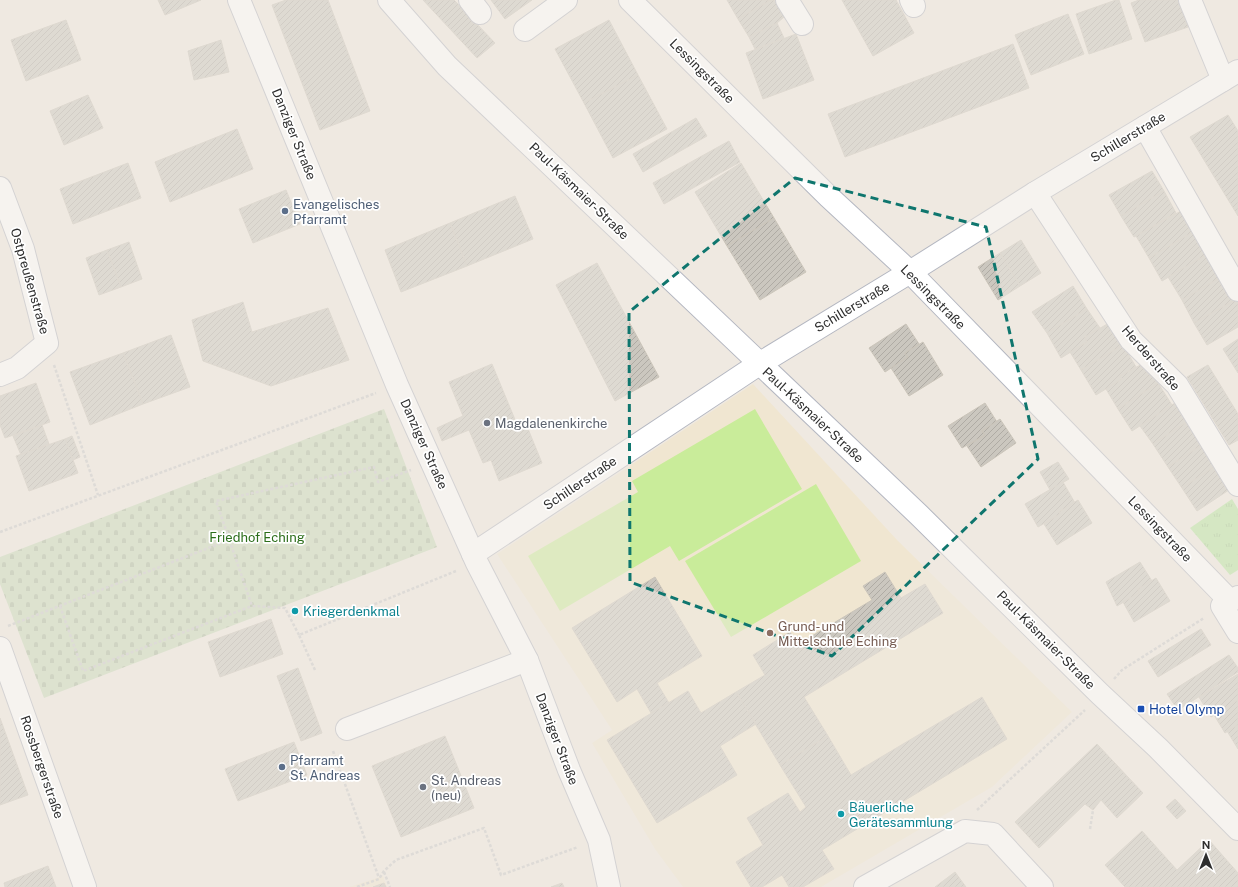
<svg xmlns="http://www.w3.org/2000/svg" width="1238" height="887" font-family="'Public Sans',sans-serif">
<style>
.education{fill:#f0e6d1}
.cemetery{fill:url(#cemetery-stones)}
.park{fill:url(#park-tufts)}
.pitch{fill:#c9ec9a}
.building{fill:url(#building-hatch);stroke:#cbc5ba}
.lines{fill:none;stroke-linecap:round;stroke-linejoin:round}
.minor-casing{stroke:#b4b7c1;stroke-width:24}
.path{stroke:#c9c9c9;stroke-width:2.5;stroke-dasharray:3 2;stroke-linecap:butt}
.minor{stroke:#fff;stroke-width:22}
.marked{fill:none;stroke:#0f766e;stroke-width:3;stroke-dasharray:8 5;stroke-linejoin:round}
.service-dot{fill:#5c6f8a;stroke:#fff;stroke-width:1.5}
.worship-dot{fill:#6b7280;stroke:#fff;stroke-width:1.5}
.culture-dot{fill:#0f9aa8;stroke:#fff;stroke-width:1.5}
.education-dot{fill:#8d6e63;stroke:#fff;stroke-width:1.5}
.transit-dot{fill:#1a4fb4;stroke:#fff;stroke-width:1.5}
.labels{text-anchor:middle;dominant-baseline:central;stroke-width:3.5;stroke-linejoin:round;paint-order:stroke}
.street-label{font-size:13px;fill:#2e2e2e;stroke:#fff}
.service-label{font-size:13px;fill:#4e5e75;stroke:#fff;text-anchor:start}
.worship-label{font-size:13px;fill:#5b616d;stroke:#fff;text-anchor:start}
.park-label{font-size:13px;fill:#2c6e1b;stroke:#fff}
.culture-label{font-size:13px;fill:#0d838f;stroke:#fff;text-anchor:start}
.education-label{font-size:13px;fill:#785e54;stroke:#fff;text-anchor:start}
.transit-label{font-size:13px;fill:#164399;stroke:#fff;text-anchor:start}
</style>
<defs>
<pattern id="cemetery-stones" width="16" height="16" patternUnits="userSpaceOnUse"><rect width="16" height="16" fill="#c8d9b8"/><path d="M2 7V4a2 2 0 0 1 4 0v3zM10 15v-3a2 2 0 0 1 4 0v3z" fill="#acbb9e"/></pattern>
<pattern id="park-tufts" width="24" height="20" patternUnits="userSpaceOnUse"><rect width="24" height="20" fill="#b6e59e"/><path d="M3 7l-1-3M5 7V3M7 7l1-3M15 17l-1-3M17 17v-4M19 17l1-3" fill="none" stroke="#9dc588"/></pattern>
<pattern id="building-hatch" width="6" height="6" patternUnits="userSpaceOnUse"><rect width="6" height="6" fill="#cbc7bf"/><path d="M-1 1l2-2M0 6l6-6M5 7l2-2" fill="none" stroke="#afaba4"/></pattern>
</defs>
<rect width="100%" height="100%" fill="#efe9e1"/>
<g class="education">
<polygon points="753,384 898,541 1072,712 992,787 821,887 683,887 655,849 592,743 612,730 497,554"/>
<polygon points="383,876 387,887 349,887"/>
</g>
<polygon class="cemetery" points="384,409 437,547 44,698 0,584 0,557"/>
<polygon class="park" points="1232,499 1238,509 1238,570 1230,575 1190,528"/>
<g class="pitch">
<polygon points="755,409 802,489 679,561 670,546 560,611 528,556 638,492 632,481"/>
<polygon points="816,484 861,561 731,637 685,561"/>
</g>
<g class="building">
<polygon points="158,0 201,0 165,15"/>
<polygon points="286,0 328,0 370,111 320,130 272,5"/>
<polygon points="423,0 454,0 495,43 477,58"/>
<polygon points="491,0 532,0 505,19"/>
<polygon points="727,0 771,0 738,19"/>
<polygon points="771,0 774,0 784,17 777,23 749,37 738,19"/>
<polygon points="842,0 896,0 914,33 873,56"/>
<polygon points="1116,0 1119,0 1132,39 1089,54 1076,14"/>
<polygon points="1139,0 1178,0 1188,27 1145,42 1131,3"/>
<polygon points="1068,14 1084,54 1031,75 1015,35"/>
<polygon points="66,20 81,60 26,81 11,40"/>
<polygon points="609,20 638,75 584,103 555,49"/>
<polygon points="777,23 784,38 755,49 749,37"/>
<polygon points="796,34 814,80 763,99 746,53"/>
<polygon points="221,40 229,72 194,80 188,51"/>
<polygon points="1013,44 1029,88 845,157 828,114"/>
<polygon points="638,75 667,129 613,158 584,103"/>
<polygon points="88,95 103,128 64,145 50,111"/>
<polygon points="1228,115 1238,131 1238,216 1190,137"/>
<polygon points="696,118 707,136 643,172 633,154"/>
<polygon points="237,129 253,169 170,202 155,162"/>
<polygon points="729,141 740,162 664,204 653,183"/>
<polygon points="128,163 141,198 73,224 60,189"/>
<polygon points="741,163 774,218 727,246 695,192"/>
<polygon points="1152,171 1164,191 1121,216 1109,195"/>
<polygon points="286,190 300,224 253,243 239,209"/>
<polygon points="1164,191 1176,213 1134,237 1121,216"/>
<polygon points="515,196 533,239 467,266 450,223"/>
<polygon points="1181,211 1193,232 1149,258 1136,236"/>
<polygon points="774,218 806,272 760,300 727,246"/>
<polygon points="450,223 467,266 401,292 385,250"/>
<polygon points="1193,232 1206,255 1162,281 1149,258"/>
<polygon points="1021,240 1041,273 1020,286 1000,253"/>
<polygon points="129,242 142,279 121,287 107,250"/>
<polygon points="107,250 121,287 99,295 86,258"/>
<polygon points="1000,253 1020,286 998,300 978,267"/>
<polygon points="1206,255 1223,276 1182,300 1168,277"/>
<polygon points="597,263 659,377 615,401 556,285"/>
<polygon points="1223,276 1237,299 1194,323 1182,300"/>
<polygon points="1073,286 1087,309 1047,333 1032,312"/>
<polygon points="1237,299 1238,302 1238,327 1207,345 1194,323"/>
<polygon points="243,302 252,332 328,308 349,360 271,386 203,361 192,320"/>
<polygon points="1087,309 1100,328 1085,337 1087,342 1061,358 1047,333"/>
<polygon points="1109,323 1123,345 1081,370 1070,352 1087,342 1085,337"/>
<polygon points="906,324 919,344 905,353 908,357 885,372 869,348"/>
<polygon points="171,335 190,387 143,404 123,353"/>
<polygon points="1238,339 1238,373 1223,349"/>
<polygon points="923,342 943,375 909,396 891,368 908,357 905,353"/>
<polygon points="1123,345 1136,367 1120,376 1122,379 1096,395 1081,370"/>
<polygon points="123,353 143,404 90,425 70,372"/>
<polygon points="1146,362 1158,383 1118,409 1106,389 1122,379 1120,376"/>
<polygon points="492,364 516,422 524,419 542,463 499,481 491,460 483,463 469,430 442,441 437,428 463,416 449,382"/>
<polygon points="1208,365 1238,414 1238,440 1229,445 1187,377"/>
<polygon points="36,383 50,422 5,438 0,425 0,396"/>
<polygon points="1158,383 1172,405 1132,431 1118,409"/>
<polygon points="1181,399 1193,418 1153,444 1140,426"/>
<polygon points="985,403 997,422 982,431 985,435 962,448 948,426"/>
<polygon points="1193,418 1208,441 1168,467 1153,444"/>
<polygon points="1000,419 1016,443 981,467 967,446 985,435 982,431"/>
<polygon points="42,425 49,444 21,455 13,436"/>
<polygon points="72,436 80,457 73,460 65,439"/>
<polygon points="65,439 78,473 29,491 16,456"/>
<polygon points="1208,441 1220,463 1182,488 1168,467"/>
<polygon points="1058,462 1069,479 1050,490 1040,472"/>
<polygon points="1220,463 1235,486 1197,511 1182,488"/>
<polygon points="1063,482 1075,503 1059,512 1060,514 1038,527 1025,504"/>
<polygon points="1078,500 1092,523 1057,545 1044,524 1060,514 1059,512"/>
<polygon points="1140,562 1152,581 1138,589 1139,593 1117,606 1106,582"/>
<polygon points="885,572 901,598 925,584 943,613 804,697 828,736 780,765 736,692 765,675 753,655 790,632 797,645 872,600 863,586"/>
<polygon points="655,577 702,656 657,683 669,703 651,713 637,689 617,702 572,628"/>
<polygon points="1156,578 1170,601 1134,622 1123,602 1139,593 1138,589"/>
<polygon points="271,619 283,654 220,677 208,642"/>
<polygon points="1201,629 1211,645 1158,677 1148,661"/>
<polygon points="1229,655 1238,668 1238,672 1178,710 1167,694"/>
<polygon points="298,668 322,733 301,741 277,676"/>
<polygon points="1238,674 1238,700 1211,717 1199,697"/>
<polygon points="688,691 701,713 736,692 756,724 720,746 737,775 657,823 607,740"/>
<polygon points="982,697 1007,739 822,850 834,869 803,887 789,887 782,875 762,887 751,887 736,862 763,845 747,818 788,793 800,812 806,807 780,765 828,736 851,775"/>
<polygon points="1238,700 1238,725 1225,733 1214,715"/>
<polygon points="0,718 28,795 0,805"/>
<polygon points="1238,725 1238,749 1227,731"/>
<polygon points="445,736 474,808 401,837 372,766"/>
<polygon points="294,742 307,775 238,801 225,769"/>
<polygon points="1097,744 1143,793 1117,818 1101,800 1093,810 1085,804 1039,848 1015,822"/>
<polygon points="1175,799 1186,811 1177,819 1166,807"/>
<polygon points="1142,831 1177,870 1209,840 1238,873 1238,887 1125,887 1105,865"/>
<polygon points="48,866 56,887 5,887 4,883"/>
<polygon points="955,872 966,887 935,887"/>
<polygon points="384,883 386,887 373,887"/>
<polygon points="562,883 564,887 551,887"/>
</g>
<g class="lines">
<g class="minor-casing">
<g id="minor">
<polyline points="239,0 397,385 477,563 527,660 569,770 599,840 609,887"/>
<polyline points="389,0 447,66 919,515 1100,694 1158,748 1238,829"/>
<polyline points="470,0 480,13"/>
<polyline points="630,0 829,197 910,272 1230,601 1238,597"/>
<polyline points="787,0 802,24"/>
<polyline points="911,0 914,6"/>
<polyline points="1190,0 1223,80"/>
<polyline points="525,30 566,0"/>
<polyline points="1145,127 1238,290"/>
<polyline points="0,188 23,249 47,343 17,368 0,375"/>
<polyline points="1035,193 1131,340 1177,385 1238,485"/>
<polyline points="473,554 759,364 910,272 1035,193 1238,71"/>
<polyline points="1222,606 1238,632"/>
<polyline points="0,648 85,887"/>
<polyline points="347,729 527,660"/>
<polyline points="865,887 965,831 993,834 1042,887"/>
</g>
</g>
<g class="path">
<polyline points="54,365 98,495"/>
<polyline points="0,532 376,393"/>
<polyline points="60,606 83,671 252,606"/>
<polyline points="8,626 229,540"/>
<polyline points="299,635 285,608 252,606 216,501 374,467 378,482 411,470"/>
<polyline points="315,670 299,635 456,571"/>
<polyline points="1114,679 1122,670 1204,618"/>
<polyline points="333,751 379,878"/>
<polyline points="977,810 1085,710"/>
<polyline points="1090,829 1093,810"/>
<polyline points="384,872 390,887"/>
<polyline points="357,887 379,879 384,871 396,860 484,828 501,875 578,847"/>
</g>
<use href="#minor" class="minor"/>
</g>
<path d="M0 0H1238V887H0ZM795 178 986 227 1038 459 832 656 630 582 629 312Z" fill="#efe9e1" fill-opacity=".55" fill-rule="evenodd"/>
<path class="marked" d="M795 178 986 227 1038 459 832 656 630 582 629 312Z"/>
<g class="service-dot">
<circle cx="285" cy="211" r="4"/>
<circle cx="282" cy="767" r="4"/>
</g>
<g class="worship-dot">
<circle cx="487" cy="423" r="4"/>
<circle cx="423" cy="787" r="4"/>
</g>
<g class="culture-dot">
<circle cx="295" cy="611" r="4"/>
<circle cx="841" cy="814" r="4"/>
</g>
<circle class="education-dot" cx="770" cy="633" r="4"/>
<rect class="transit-dot" x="1137" y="705" width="8" height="8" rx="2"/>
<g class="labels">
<g class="street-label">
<text transform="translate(702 71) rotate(45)">Lessingstraße</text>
<text transform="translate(294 134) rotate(68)">Danziger Straße</text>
<text transform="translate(1128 137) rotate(-31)">Schillerstraße</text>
<text transform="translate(579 191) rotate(44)">Paul-Käsmaier-Straße</text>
<text transform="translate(30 281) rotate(74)">Ostpreußenstraße</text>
<text transform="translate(933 297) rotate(45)">Lessingstraße</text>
<text transform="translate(852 307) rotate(-31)">Schillerstraße</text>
<text transform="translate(1151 358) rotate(49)">Herderstraße</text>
<text transform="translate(813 415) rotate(43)">Paul-Käsmaier-Straße</text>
<text transform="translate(424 444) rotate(66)">Danziger Straße</text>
<text transform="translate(580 483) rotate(-34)">Schillerstraße</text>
<text transform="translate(1160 529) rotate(46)">Lessingstraße</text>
<text transform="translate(1046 640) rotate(45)">Paul-Käsmaier-Straße</text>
<text transform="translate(557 739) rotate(69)">Danziger Straße</text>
<text transform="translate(42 767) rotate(71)">Rossbergerstraße</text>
</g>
<g class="service-label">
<text x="293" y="204">Evangelisches<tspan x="293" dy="15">Pfarramt</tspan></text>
<text x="290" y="760">Pfarramt<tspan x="290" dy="15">St. Andreas</tspan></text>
</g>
<g class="worship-label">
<text x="495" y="423">Magdalenenkirche</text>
<text x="431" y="780">St. Andreas<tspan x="431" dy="15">(neu)</tspan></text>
</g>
<g class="park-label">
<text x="257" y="537">Friedhof Eching</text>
</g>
<g class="culture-label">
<text x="303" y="611">Kriegerdenkmal</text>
<text x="849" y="807">Bäuerliche<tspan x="849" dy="15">Gerätesammlung</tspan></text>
</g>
<g class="education-label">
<text x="778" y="626">Grund- und<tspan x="778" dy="15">Mittelschule Eching</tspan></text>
</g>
<g class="transit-label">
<text x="1149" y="709">Hotel Olymp</text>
</g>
</g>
<g transform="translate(1206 855)" stroke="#ffffff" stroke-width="3" paint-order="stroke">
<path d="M0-3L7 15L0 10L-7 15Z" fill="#2e2e2e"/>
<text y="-6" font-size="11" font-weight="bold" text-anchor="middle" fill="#2e2e2e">N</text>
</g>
</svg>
